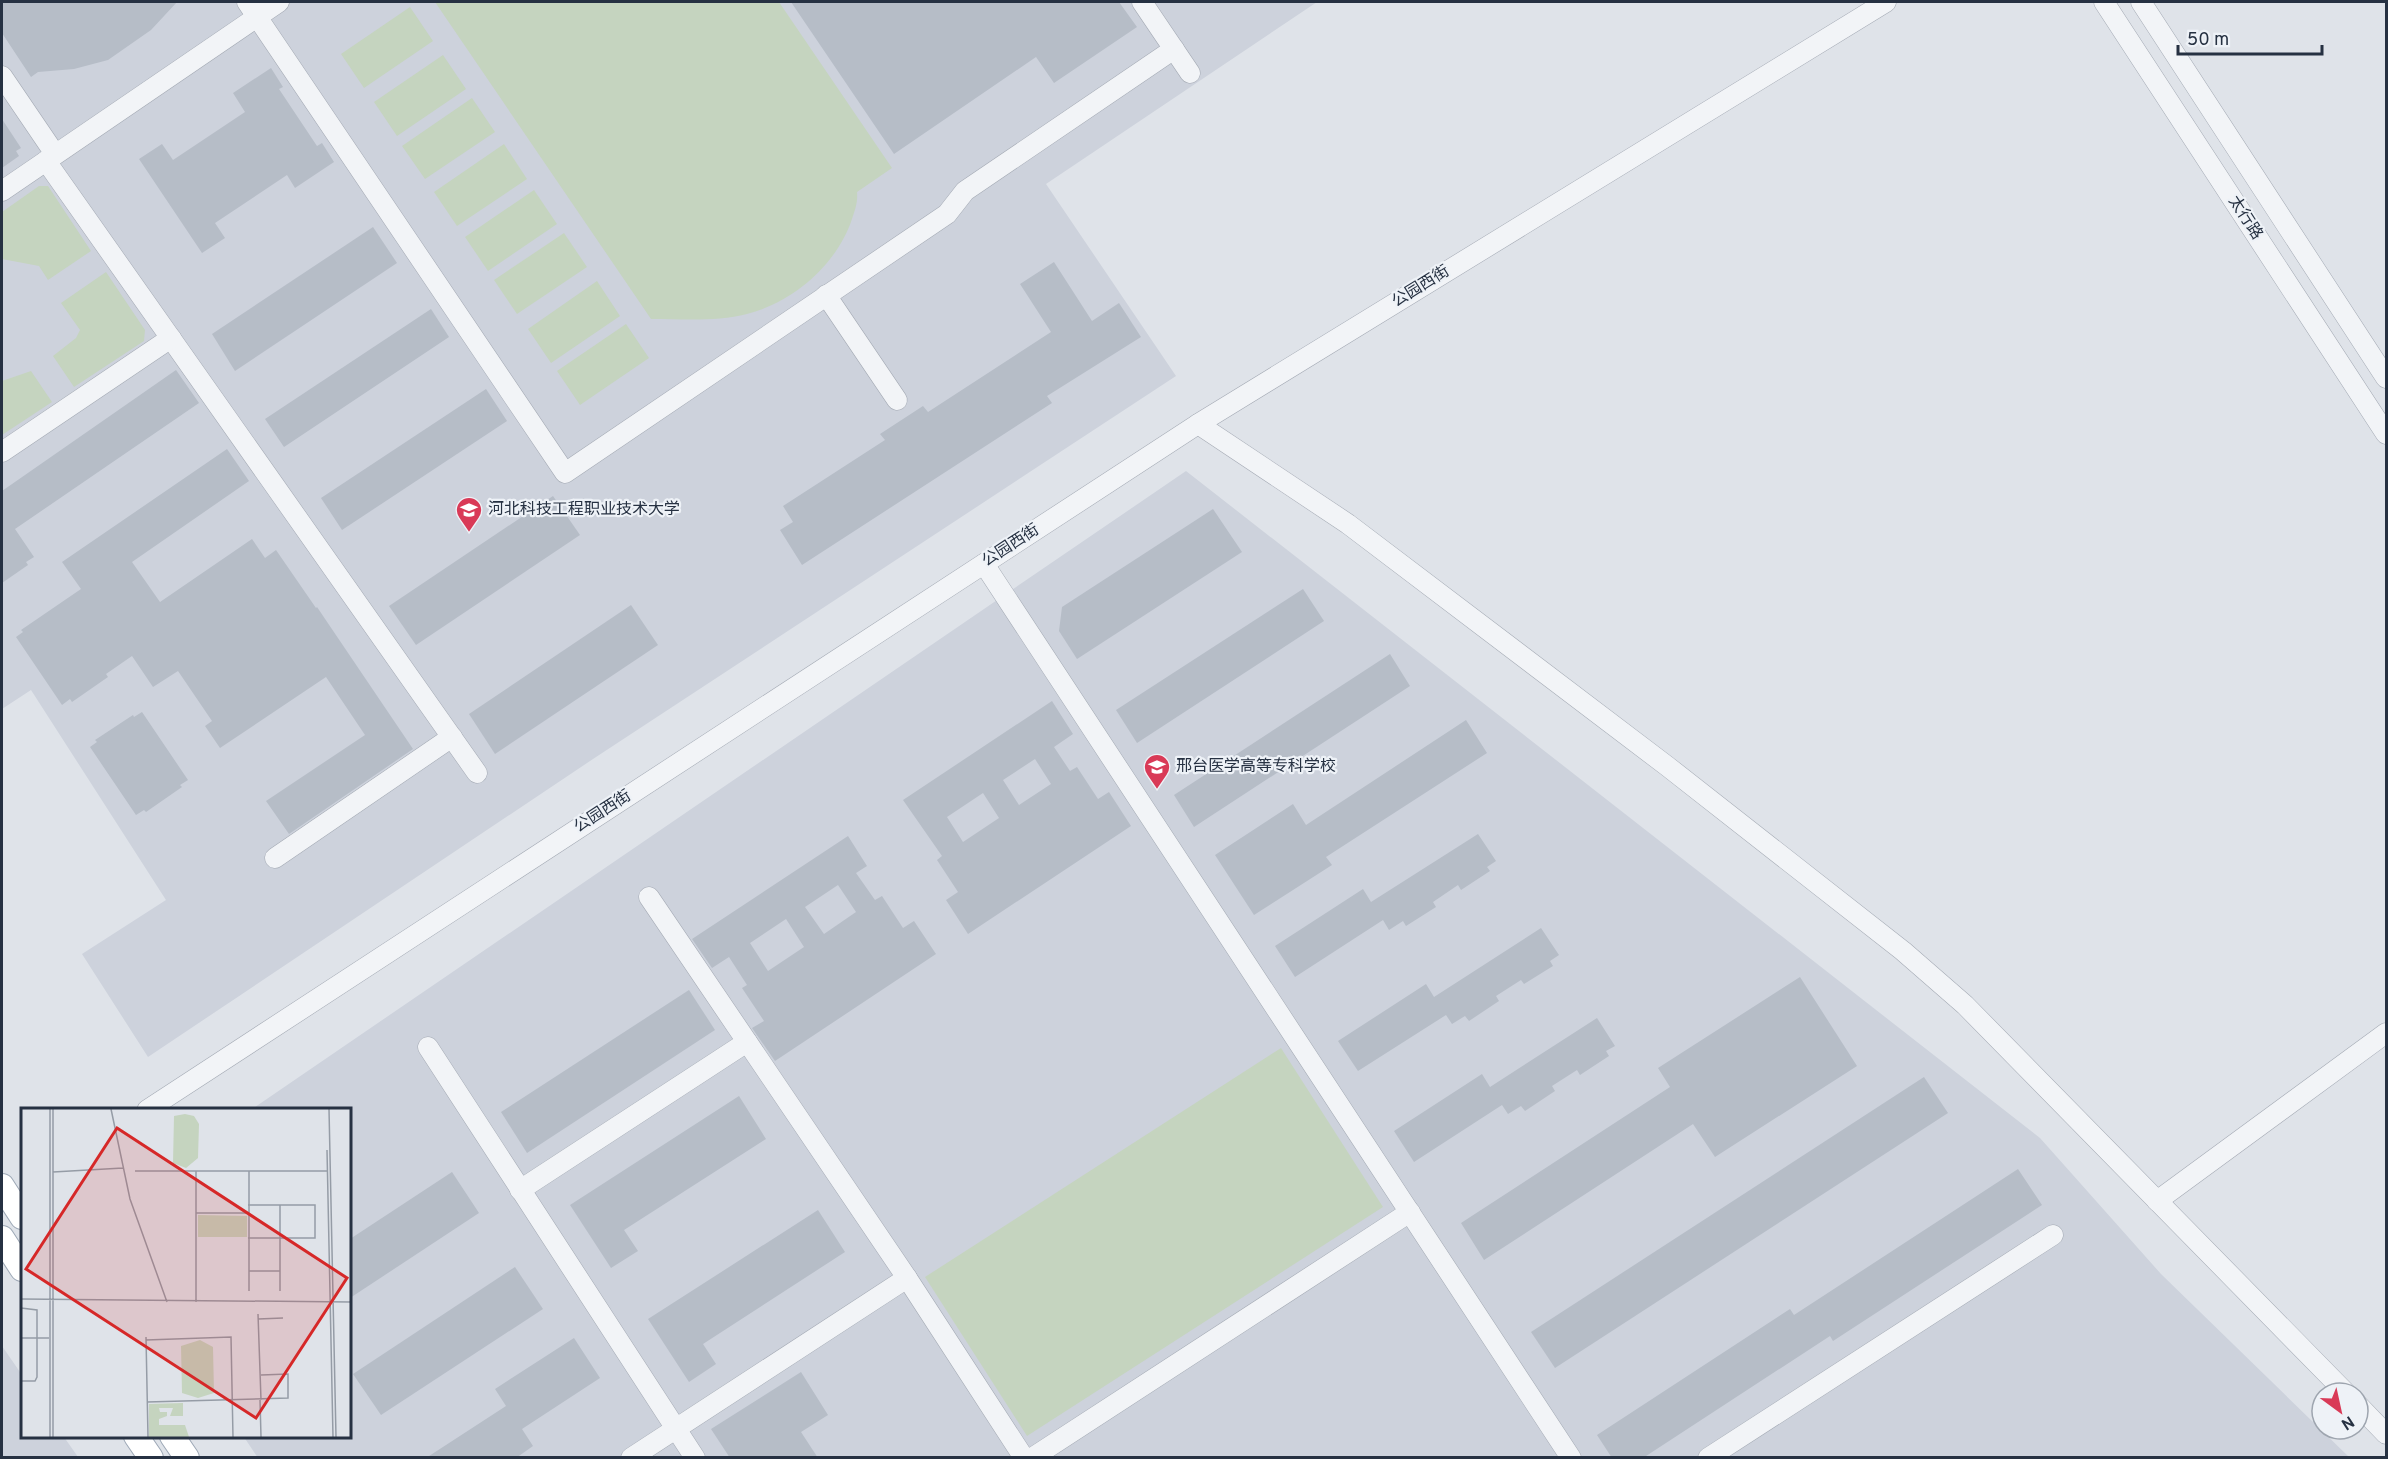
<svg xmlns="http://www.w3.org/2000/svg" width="2388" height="1459" font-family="Overpass,'Noto Sans SC',sans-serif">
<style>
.built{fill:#cdd2dc}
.green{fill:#c5d4bf}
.building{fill:#b6bdc7;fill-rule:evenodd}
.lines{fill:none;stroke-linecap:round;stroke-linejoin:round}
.minor-casing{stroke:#a4aab4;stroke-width:21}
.major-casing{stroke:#9da8b6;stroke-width:26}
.minor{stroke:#f2f4f7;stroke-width:20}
.major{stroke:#fff;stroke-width:24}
.labels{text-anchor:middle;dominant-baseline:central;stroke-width:4.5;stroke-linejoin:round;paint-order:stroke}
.street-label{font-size:16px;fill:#263142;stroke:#eef2f7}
.poi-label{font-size:16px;fill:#263142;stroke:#eef2f7;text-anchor:start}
.inset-road{fill:none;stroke:#959ca6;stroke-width:1.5}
.view{fill:#d62828;fill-opacity:0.15;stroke:#d62828;stroke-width:3}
.inset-edge{fill:none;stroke:#263142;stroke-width:3}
</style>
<rect width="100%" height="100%" fill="#dfe3e9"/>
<g class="built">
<polygon points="2,2 1317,2 1046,184 1176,376 593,759 148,1057 82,954 166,900 31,690 2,709"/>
<polygon points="1186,471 2040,1138 2161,1274 2349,1457 258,1458 244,1437 350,1436 350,1110 252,1109"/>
<polygon points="2,1346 22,1375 22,1436 64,1437 78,1457 2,1457"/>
</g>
<g class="green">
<path d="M435 2H779L892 168 857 192C858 202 855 210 852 219 837 264 794 302 747 314 717 322 682 319 651 319Z"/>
<polygon points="410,7 433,41 364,88 341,54"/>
<polygon points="443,55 466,89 397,136 374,102"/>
<polygon points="472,98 495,132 425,179 402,146"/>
<polygon points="504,144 527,179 457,226 434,192"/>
<polygon points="39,186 48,186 91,251 48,280 39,266 2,259 2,212"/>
<polygon points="534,190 557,224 488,271 465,237"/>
<polygon points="564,233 587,267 517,314 494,280"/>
<polygon points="106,272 145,330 144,341 74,387 53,356 76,338 80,330 61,303"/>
<polygon points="597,281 620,316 551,363 528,329"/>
<polygon points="626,324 649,358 580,405 557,371"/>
<polygon points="31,371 52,402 2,435 2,381"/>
<polygon points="1281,1048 1383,1207 1027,1436 925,1277"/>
</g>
<g class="building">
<polygon points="2,2 177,2 151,30 108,60 74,69 38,72 31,77 2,33"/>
<polygon points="791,2 1119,2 1137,27 1054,83 1036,57 894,154"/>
<polygon points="271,68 283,87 279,89 317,146 322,143 334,162 295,188 287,175 215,223 225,238 202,253 139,159 162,144 173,160 245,112 233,93"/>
<polygon points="2,119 21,148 16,151 19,156 2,168"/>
<polygon points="373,227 397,263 235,371 212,334"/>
<polygon points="1054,262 1092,321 1119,303 1141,337 1047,396 1052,403 802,565 780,530 793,522 783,506 885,440 880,434 923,406 928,412 1051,332 1020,284"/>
<polygon points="431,309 449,337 284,447 265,419"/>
<polygon points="176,370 199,403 15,529 34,557 26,562 28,565 2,583 2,491"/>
<polygon points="486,389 507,421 342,530 321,498"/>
<polygon points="227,449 249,481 132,562 160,602 252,539 265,558 276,550 316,608 317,607 413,749 289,834 266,801 365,735 326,677 220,748 205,726 212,721 178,671 153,687 132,656 106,674 108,677 72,702 70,699 62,705 16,637 23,632 21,630 81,589 62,562"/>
<polygon points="553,496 580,535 416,645 389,606"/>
<polygon points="1213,509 1242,552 1077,659 1059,631 1062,607"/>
<polygon points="1303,589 1324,621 1137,743 1116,710"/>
<polygon points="631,605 658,645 495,754 469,714"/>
<polygon points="1390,654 1410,686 1194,827 1174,795"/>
<path d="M1052 701 1073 734 1054 747 1070 771 1077 767 1098 799 1109 792 1131 826 968 934 946 900 958 892 937 860 942 856 903 800ZM1035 759 1051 784 1019 805 1003 780ZM983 793 999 818 963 842 947 817Z"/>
<polygon points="142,712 188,780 180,785 182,787 146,812 144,810 136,815 90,747 97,742 95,740 133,715 134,717"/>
<polygon points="1466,720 1487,753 1326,857 1332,865 1254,915 1215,855 1293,804 1306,825"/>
<polygon points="1478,834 1496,861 1487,867 1490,871 1461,890 1458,885 1433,902 1436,907 1406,926 1403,921 1389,930 1383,920 1295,977 1275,946 1363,889 1371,902"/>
<path d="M848 836 867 866 856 873 875 900 882 896 903 928 914 921 936 954 775 1061 752 1028 764 1021 742 988 747 985 729 957 712 968 692 939ZM838 885 856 912 824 934 805 907ZM786 919 804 947 768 971 750 943Z"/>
<polygon points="1541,928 1559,955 1550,961 1553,966 1524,984 1521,980 1496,996 1499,1001 1469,1021 1465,1016 1452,1024 1446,1015 1358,1071 1338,1041 1426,984 1434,997"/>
<polygon points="1800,977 1857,1066 1715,1157 1693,1124 1484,1260 1461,1223 1670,1087 1658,1068"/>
<polygon points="689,990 715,1030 527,1153 501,1112"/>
<polygon points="1597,1018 1615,1046 1606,1051 1609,1056 1580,1075 1577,1070 1552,1086 1555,1091 1525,1111 1521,1106 1508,1114 1502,1105 1414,1162 1394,1131 1482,1074 1490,1087"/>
<polygon points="1924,1077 1948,1113 1555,1368 1531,1332"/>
<polygon points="739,1096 766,1139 624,1230 638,1251 611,1268 570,1205"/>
<polygon points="2018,1169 2042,1205 1833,1341 1830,1336 1643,1458 1612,1458 1597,1435 1790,1309 1794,1315"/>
<polygon points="452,1172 479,1213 350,1298 350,1239"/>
<polygon points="818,1210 845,1252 703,1344 716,1364 689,1382 648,1319"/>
<polygon points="515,1267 543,1309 381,1415 353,1374"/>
<polygon points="574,1338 600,1378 522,1429 533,1446 516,1458 426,1458 506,1406 495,1389"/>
<polygon points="801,1372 828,1415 801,1432 818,1458 730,1458 711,1429"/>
</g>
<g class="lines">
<g class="minor-casing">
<g id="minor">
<polyline points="247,2 565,473 947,214 965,191 1174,49"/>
<polyline points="1142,2 1190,73"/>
<polyline points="2104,2 2386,434"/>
<polyline points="2141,2 2386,378"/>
<polyline points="2,76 55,154"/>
<polyline points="46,161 477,773"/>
<polyline points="2,191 279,2"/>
<polyline points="826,295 897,400"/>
<polyline points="1198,424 1348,524 1667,766 1903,951 1965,1005 2346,1393"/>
<polyline points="2,452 171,338"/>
<polyline points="984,564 1571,1458"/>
<polyline points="275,858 452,737"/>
<polyline points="649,897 907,1278 1024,1458"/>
<polyline points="428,1047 695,1458"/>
<polyline points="147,1110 1198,424 1886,2"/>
<polyline points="520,1190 747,1042"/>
<polyline points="2157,1201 2386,1033"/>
<polyline points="2358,1405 2386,1434"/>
<polyline points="631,1458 907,1278"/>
<polyline points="1032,1458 1410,1212"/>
<polyline points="1708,1458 2053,1235"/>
</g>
</g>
<g class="major-casing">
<g id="major">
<polyline points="2,1186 22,1217"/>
<polyline points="2,1238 22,1269"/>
<polyline points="136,1436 151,1458"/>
<polyline points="172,1436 187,1458"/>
</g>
</g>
<use href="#minor" class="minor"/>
<use href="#major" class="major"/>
</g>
<defs>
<g id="university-pin" transform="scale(1.35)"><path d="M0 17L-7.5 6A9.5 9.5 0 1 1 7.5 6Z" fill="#d93a57" stroke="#eef2f7"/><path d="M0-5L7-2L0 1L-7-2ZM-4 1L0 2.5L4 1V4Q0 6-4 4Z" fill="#fff"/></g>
</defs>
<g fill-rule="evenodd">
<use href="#university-pin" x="469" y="510"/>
<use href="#university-pin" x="1157" y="767"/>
</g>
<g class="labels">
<g class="street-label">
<text transform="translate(2245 218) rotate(57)">太行路</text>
<text transform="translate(1421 287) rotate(-32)">公园西街</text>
<text transform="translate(1011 546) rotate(-33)">公园西街</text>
<text transform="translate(603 812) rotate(-33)">公园西街</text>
</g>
<g class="poi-label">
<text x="488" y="510">河北科技工程职业技术大学</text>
<text x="1176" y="767">邢台医学高等专科学校</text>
</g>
</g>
<g transform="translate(21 1108)">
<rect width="330" height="330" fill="#dfe3e9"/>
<path d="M164 6 173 8 178 16 177 50 165 60 152 55 153 8ZM177 107 226 108V129H177ZM179 232 192 239 193 285 177 290 161 285 160 238ZM162 295V308H149L152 300H138L139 304H146V308L138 311V317H164L168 329H128V296Z" fill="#c5d4bf"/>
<path class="inset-road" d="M29 1V329M32 1V329M90 1 109 91 146 194M308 1 315 329M306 42 312 329M114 63H306M175 63V194M228 63V183M32 64 102 60M227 97H294V130H227M259 97V183M175 105H227M228 163H259M0 191 330 194M0 200 16 202V269L14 273H0M237 206 240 292M237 211 262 210M125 229 127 329M0 230H28M125 232 210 229 212 329M239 292 240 329M126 294 267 290V266L240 267"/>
<path class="view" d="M96 20 326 170 235 310 5 161Z"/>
<rect width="330" height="330" class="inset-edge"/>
</g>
<rect width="2388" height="1459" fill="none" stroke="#263142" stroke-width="6"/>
<g transform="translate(2340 1411) rotate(147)"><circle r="28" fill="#eef2f7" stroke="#9ea5af" stroke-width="1.5"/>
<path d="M0-4.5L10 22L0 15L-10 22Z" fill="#d93a57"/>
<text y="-9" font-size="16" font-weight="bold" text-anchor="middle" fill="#263142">N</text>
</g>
<path d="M2178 45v9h144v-9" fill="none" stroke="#263142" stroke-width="3"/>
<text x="2187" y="45" font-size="18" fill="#263142" stroke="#eef2f7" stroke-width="4.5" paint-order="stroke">50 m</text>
</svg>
